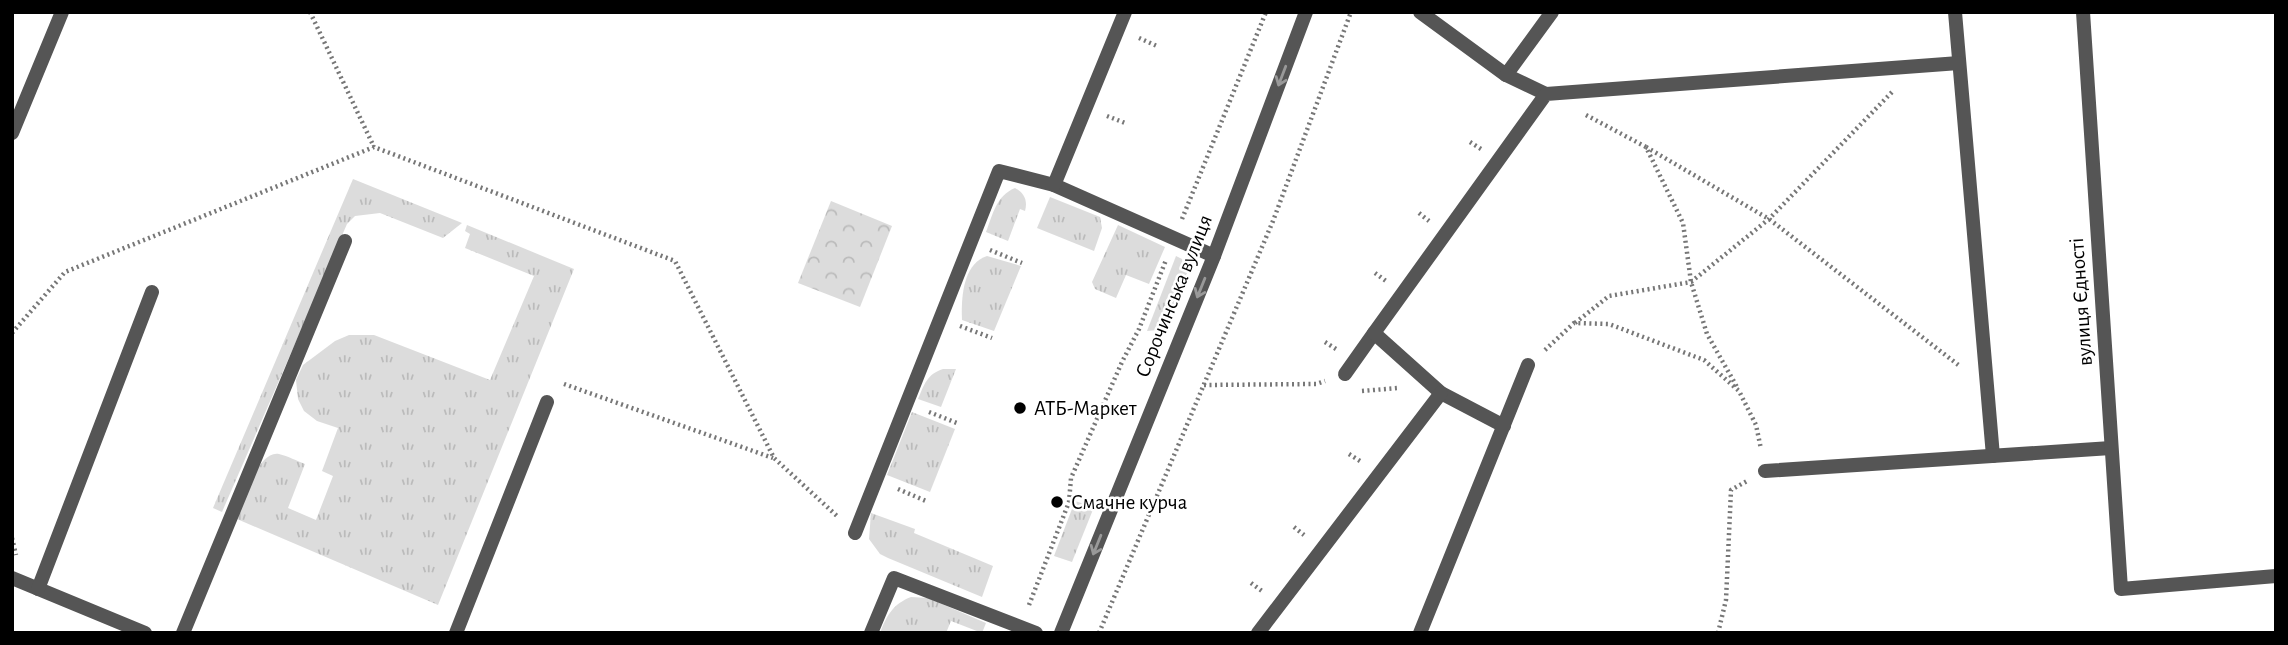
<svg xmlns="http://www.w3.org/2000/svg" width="2288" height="645" font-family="'Alegreya Sans',sans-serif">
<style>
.grass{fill:url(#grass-tufts)}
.park{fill:url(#park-crowns)}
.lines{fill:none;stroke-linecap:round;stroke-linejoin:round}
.path{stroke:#777;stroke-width:4.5;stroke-dasharray:2 3.5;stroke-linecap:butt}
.service{stroke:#555;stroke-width:14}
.minor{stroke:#555;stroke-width:14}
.tertiary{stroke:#555;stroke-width:14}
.oneway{stroke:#999}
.poi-dot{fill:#000;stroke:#fff;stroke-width:2.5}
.labels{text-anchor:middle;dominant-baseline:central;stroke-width:5;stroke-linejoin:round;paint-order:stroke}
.street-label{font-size:21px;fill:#000;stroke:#fff}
.poi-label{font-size:21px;fill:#000;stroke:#fff;text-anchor:start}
</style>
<defs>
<pattern id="grass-tufts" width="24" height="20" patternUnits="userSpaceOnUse" patternTransform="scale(1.75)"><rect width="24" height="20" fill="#dcdcdc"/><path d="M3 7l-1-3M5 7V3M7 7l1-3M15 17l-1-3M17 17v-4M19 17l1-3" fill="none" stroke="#bbb"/></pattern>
<pattern id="park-crowns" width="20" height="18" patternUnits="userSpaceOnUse" patternTransform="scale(1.75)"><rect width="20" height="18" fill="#dcdcdc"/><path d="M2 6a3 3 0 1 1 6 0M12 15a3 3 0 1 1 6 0" fill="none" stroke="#bbb"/></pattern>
</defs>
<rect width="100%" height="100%" fill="#fff"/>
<g class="grass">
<polygon points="353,179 462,223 443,238 380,213 355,216 347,224 222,512 213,508"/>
<path d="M1015 188C1024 193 1028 200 1025 211L1020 209 1008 241 986 232C993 214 996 196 1015 188Z"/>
<polygon points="1050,197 1100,217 1102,228 1094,251 1037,228"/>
<path d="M467 225 574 269 438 605 237 519C244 502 257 450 279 454 288 456 297 461 305 464L288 508 316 520 333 476 322 471 338 428 317 421 304 411 298 399 296 380 303 365 335 341 349 335H374L490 380 534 276 465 248 470 234 465 231Z"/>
<polygon points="1118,225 1165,247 1149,284 1126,275 1116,298 1095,289 1092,282"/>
<path d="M987 256 1021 266 994 331 962 320C961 297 963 264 987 256Z"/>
<polygon points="1176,256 1182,259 1187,273 1168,324 1159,330 1147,331"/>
<path d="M943 369H956L941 407 918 399C924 385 927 374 943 369Z"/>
<polygon points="912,412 955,429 930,492 887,475"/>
<polygon points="1075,501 1094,507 1072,562 1054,556"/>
<polygon points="871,513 915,529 914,533 993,566 982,597 888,558 880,554 869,539"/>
<path d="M911 597 928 598 986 623 982 633 951 621 946 633H880C887 615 893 604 911 597Z"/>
</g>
<polygon class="park" points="831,201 892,226 860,307 798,283"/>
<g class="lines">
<g class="path">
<polyline points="310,12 374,147"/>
<polyline points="1139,38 1157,46"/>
<polyline points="1586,115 1646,147 1683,223 1691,282 1707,334 1737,387"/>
<polyline points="1107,116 1125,123"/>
<polyline points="1470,142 1481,149"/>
<polyline points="1646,147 1769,219 1961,367"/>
<polyline points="1419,213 1429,221"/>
<polyline points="1182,219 1266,12"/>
<polyline points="990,250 1022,263"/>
<polyline points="1375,273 1386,281"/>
<polyline points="1575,323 1609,296 1691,282 1769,219 1893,91"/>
<polyline points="960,326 992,338"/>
<polyline points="12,333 65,272 374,147 675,261 774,458 837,516"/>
<polyline points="1325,342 1336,349"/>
<polyline points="1545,350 1574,323 1609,324 1704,360 1739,391 1756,425 1761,449"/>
<polyline points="564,384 773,458"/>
<polyline points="1204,385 1316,384 1325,381"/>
<polyline points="1362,391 1398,388"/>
<polyline points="929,412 957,423"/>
<polyline points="1349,454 1360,461"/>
<polyline points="898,489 926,501"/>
<polyline points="1294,527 1304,535"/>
<polyline points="12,538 16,555"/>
<polyline points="1251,583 1262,591"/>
<polyline points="1029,605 1069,502 1071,478 1122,362 1139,329 1166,260"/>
<polyline points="1099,633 1273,221 1351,12"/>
<polyline points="1718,633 1726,600 1731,490 1747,481"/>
</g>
<g class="service">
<polyline points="1420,12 1506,75 1552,12"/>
<polyline points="1955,12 1993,456"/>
<polyline points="1506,75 1546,94"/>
<polyline points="12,133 62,12"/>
<polyline points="1054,185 1214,256"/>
<polyline points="1345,374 1374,333"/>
<polyline points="1504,426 1441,393 1374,333 1546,94 1959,63"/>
<polyline points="1765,471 2111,448"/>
<polyline points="855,533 999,171 1054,185 1125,12"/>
<polyline points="12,578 145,633"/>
<polyline points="38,589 152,292"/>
<polyline points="183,633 345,241"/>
<polyline points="456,633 547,402"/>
<polyline points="871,633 894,578 1036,633"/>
<polyline points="1258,633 1441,393"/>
<polyline points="1420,633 1528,365"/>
</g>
<polyline class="minor" points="2083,12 2121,589 2276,576"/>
<polyline class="tertiary" points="1061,633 1214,256 1306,12"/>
</g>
<defs><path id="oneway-shaft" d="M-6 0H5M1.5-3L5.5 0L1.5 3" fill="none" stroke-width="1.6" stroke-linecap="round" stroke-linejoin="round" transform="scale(1.75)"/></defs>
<g class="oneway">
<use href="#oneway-shaft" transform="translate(1282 76) rotate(111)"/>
<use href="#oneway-shaft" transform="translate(1201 288) rotate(112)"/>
<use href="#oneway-shaft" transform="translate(1097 545) rotate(112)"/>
</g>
<g class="poi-dot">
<circle cx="1020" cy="408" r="7"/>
<circle cx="1057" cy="502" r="7"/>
</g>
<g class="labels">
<g class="street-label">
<text transform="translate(1174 296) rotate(-68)">Сорочинська вулиця</text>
<text transform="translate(2081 302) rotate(-94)">вулиця Єдності</text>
</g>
<g class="poi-label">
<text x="1034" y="408">АТБ-Маркет</text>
<text x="1071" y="502">Смачне курча</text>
</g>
</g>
<rect width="2288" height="645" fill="none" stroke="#000000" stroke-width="28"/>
</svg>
